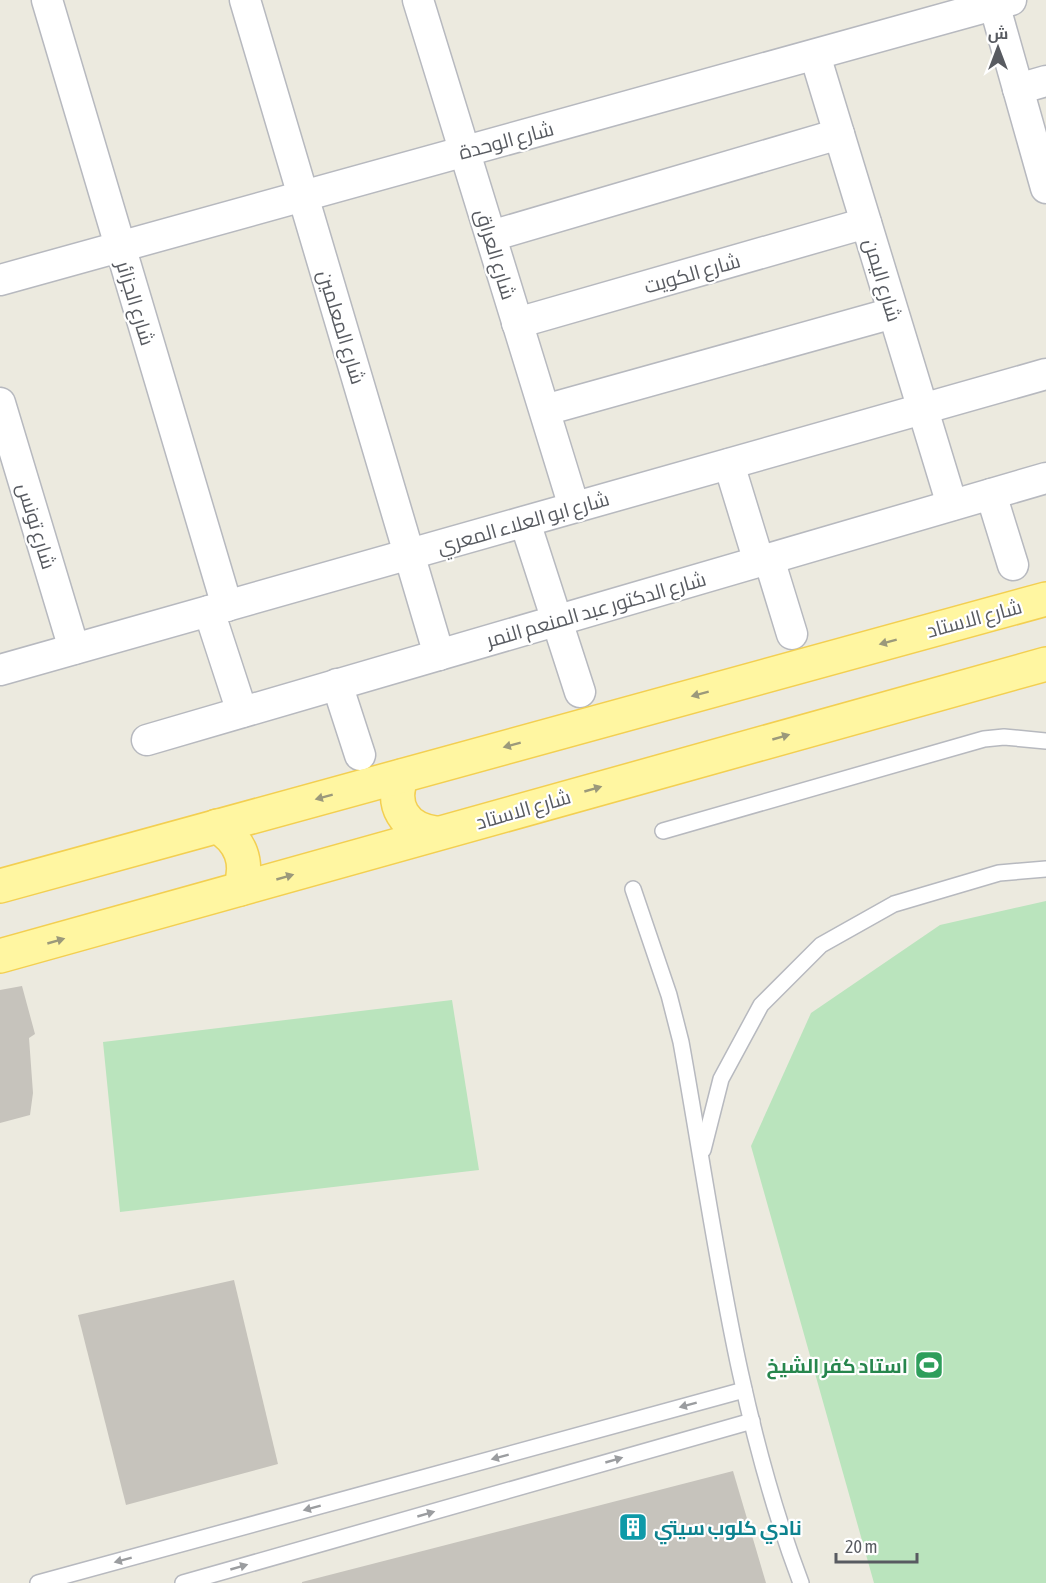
<svg xmlns="http://www.w3.org/2000/svg" width="1046" height="1583" font-family="'Asap Condensed',Cairo,sans-serif">
<style>
.green{fill:#bae4bd}
.building{fill:#c6c3bc}
.lines{fill:none;stroke-linecap:round;stroke-linejoin:round}
.service-casing{stroke:#b7b9bf;stroke-width:18}
.minor-casing{stroke:#b7b9bf;stroke-width:33}
.primary-casing{stroke:#f3cf51;stroke-width:36}
.service{stroke:#fff;stroke-width:15}
.minor{stroke:#fff;stroke-width:30}
.primary{stroke:#fff6a1;stroke-width:33}
.oneway{fill:#9b997b}
.oneway2{fill:#9b9da0}
.labels{text-anchor:middle;dominant-baseline:central;stroke-width:4.5;stroke-linejoin:round;paint-order:stroke}
.street-label{font-size:20px;fill:#585b61;stroke:#fff}
.leisure-label{font-size:20px;font-weight:bold;fill:#27864d;stroke:#fff;text-anchor:end}
.culture-label{font-size:20px;font-weight:bold;fill:#0d838f;stroke:#fff;text-anchor:start}
</style>
<rect width="100%" height="100%" fill="#eceadf"/>
<g class="green">
<polygon points="1046,901 1046,1583 874,1583 751,1146 811,1013 940,925"/>
<polygon points="452,1000 479,1170 120,1212 103,1042"/>
</g>
<g class="building">
<polygon points="22,986 35,1034 29,1038 33,1093 30,1115 0,1123 0,990"/>
<polygon points="234,1280 278,1464 126,1505 78,1315"/>
<polygon points="733,1471 766,1583 302,1583 302,1582"/>
</g>
<g class="lines">
<g class="service-casing">
<g id="service">
<polyline points="663,831 984,739 1004,737 1046,741"/>
<path d="M633 889 669 995 681 1042C714 1225 735 1409 801 1583"/>
<polyline points="703,1150 721,1079 761,1005 821,945 894,904 999,873 1046,869"/>
<polyline points="38,1583 744,1390"/>
<polyline points="183,1583 752,1421"/>
</g>
</g>
<g class="minor-casing">
<g id="minor">
<polyline points="47,0 227,606"/>
<polyline points="245,0 439,655"/>
<polyline points="418,0 574,507"/>
<polyline points="993,0 1046,188"/>
<polyline points="815,55 952,505"/>
<polyline points="1018,89 1046,81"/>
<polyline points="491,236 839,134"/>
<polyline points="0,280 1011,0"/>
<polyline points="517,323 866,223"/>
<polyline points="0,403 74,649"/>
<polyline points="545,410 893,313"/>
<polyline points="729,464 759,562"/>
<polyline points="991,494 1013,565"/>
<polyline points="525,522 580,692"/>
<polyline points="769,559 792,634"/>
<polyline points="209,611 242,712"/>
<polyline points="0,670 1046,374"/>
<polyline points="337,684 360,755"/>
<polyline points="147,740 1046,478"/>
</g>
</g>
<g class="primary-casing">
<g id="primary">
<path d="M402 776C390 805 404 829 436 833"/>
<path d="M217 826C241 841 249 862 240 889"/>
<polyline points="0,886 1046,599"/>
<polyline points="0,956 1046,664"/>
</g>
</g>
<use href="#service" class="service"/>
<use href="#minor" class="minor"/>
<use href="#primary" class="primary"/>
</g>
<defs><path id="oneway-solid" d="M-6-.8H1V-3.2L6.5 0L1 3.2V.8H-6Z" transform="scale(1.5)"/></defs>
<g class="oneway">
<use href="#oneway-solid" transform="translate(888 642) rotate(165)"/>
<use href="#oneway-solid" transform="translate(700 694) rotate(165)"/>
<use href="#oneway-solid" transform="translate(781 737) rotate(-16)"/>
<use href="#oneway-solid" transform="translate(512 745) rotate(165)"/>
<use href="#oneway-solid" transform="translate(593 789) rotate(-16)"/>
<use href="#oneway-solid" transform="translate(324 797) rotate(165)"/>
<use href="#oneway-solid" transform="translate(285 877) rotate(-16)"/>
<use href="#oneway-solid" transform="translate(56 941) rotate(-16)"/>
</g>
<g class="oneway2">
<use href="#oneway-solid" transform="translate(688 1405) rotate(165)"/>
<use href="#oneway-solid" transform="translate(500 1457) rotate(165)"/>
<use href="#oneway-solid" transform="translate(614 1460) rotate(-16)"/>
<use href="#oneway-solid" transform="translate(312 1508) rotate(165)"/>
<use href="#oneway-solid" transform="translate(426 1514) rotate(-16)"/>
<use href="#oneway-solid" transform="translate(123 1560) rotate(165)"/>
<use href="#oneway-solid" transform="translate(239 1567) rotate(-16)"/>
</g>
<defs>
<g id="stadium-square" transform="scale(1.5)"><rect x="-9" y="-9" width="18" height="18" rx="4" fill="#2e9e5b" stroke="#fff"/><path d="M0-5a6.5 5 0 1 0 0 10a6.5 5 0 1 0 0-10ZM-3.5-1.8h7v3.6h-7Z" fill="#fff"/></g>
<g id="building-square" transform="scale(1.5)"><rect x="-9" y="-9" width="18" height="18" rx="4" fill="#0f9aa8" stroke="#fff"/><path d="M-4-6H4V6H1V3H-1V6H-4ZM-2.5-4.3h1.7v1.8h-1.7ZM.8-4.3h1.7v1.8H.8ZM-2.5-1h1.7V.8h-1.7ZM.8-1h1.7V.8H.8Z" fill="#fff"/></g>
</defs>
<g fill-rule="evenodd">
<use href="#stadium-square" x="929" y="1365"/>
<use href="#building-square" x="633" y="1527"/>
</g>
<g class="labels">
<g class="street-label">
<text transform="translate(506 140) rotate(-15)">شارع الوحدة</text>
<text transform="translate(496 254) rotate(73)">شارع العراق</text>
<text transform="translate(692 273) rotate(-16)">شارع الكويت</text>
<text transform="translate(883 280) rotate(73)">شارع اليمن</text>
<text transform="translate(136 303) rotate(73)">شارع الجزائر</text>
<text transform="translate(342 327) rotate(73)">شارع المعلمين</text>
<text transform="translate(523 522) rotate(-16)">شارع ابو العلاء المعري</text>
<text transform="translate(37 526) rotate(73)">شارع تونس</text>
<text transform="translate(596 609) rotate(-16)">شارع الدكتور عبد المنعم النمر</text>
<text transform="translate(974 618) rotate(-15)">شارع الاستاد</text>
<text transform="translate(523 809) rotate(-16)">شارع الاستاد</text>
</g>
<g class="leisure-label">
<text x="908" y="1365">استاد كفر الشيخ</text>
</g>
<g class="culture-label">
<text x="654" y="1527">نادي كلوب سيتي</text>
</g>
</g>
<g transform="translate(998 48)" stroke="#ffffff" stroke-width="4.5" paint-order="stroke">
<path d="M0-4.5L10 22L0 15L-10 22Z" fill="#585b61"/>
<text y="-9" font-size="16" font-weight="bold" text-anchor="middle" fill="#585b61">ش</text>
</g>
<path d="M836 1553v9h81v-9" fill="none" stroke="#585b61" stroke-width="3"/>
<text x="845" y="1553" font-size="18" fill="#585b61" stroke="#ffffff" stroke-width="4.5" paint-order="stroke">20 m</text>
</svg>
